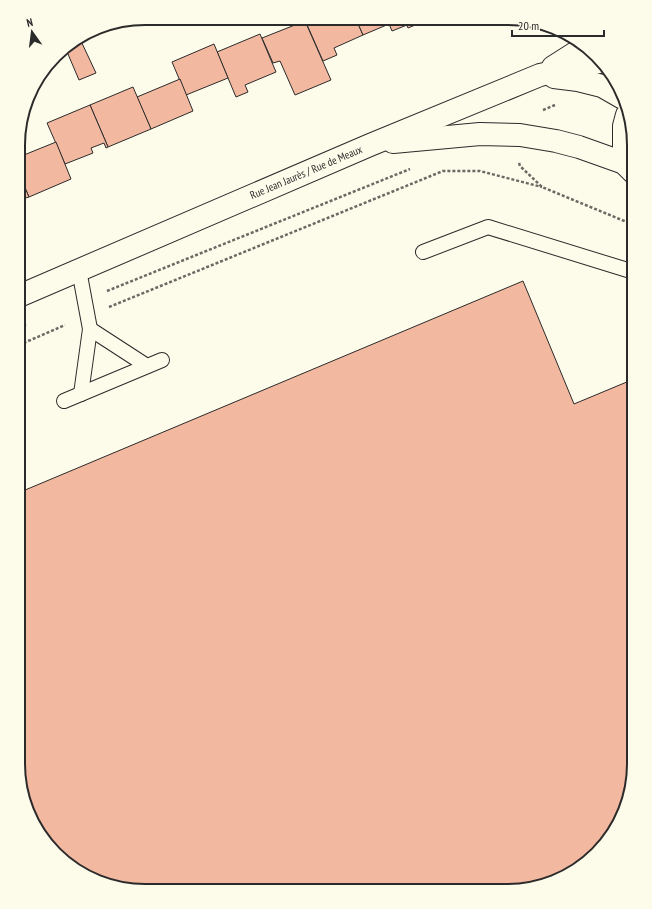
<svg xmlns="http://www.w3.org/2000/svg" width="652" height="909" font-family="'PT Sans Narrow',sans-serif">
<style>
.building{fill:#f2b8a0;stroke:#2b2b2b}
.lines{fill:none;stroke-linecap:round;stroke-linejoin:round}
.lane-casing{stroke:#2b2b2b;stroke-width:16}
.secondary-casing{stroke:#2b2b2b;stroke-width:24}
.path{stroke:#6a6964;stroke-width:2.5;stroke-dasharray:3 2;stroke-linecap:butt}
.lane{stroke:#fdfbea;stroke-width:14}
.secondary{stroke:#fdfbea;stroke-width:22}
.labels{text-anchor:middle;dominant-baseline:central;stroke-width:3;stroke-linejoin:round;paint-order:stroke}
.street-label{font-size:11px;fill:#2b2b2b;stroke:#fdfbea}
.rim{fill:none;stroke:#2b2b2b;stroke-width:2}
</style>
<rect width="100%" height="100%" fill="#fdfbea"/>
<g class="building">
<polygon points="304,18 356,19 363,35 334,48 337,55 323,61"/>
<polygon points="356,19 404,19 407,25 392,31 389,24 363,35"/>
<polygon points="404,19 422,19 419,20 420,23 408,28"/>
<polygon points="305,21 331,80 295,95 280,61 273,63 262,38"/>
<polygon points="260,34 276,72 245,85 248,92 236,97 217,52"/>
<polygon points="80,39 96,73 79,80 65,47"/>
<polygon points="214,44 228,78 186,95 172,62"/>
<polygon points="180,79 193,111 151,129 137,97"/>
<polygon points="133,87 151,129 108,147 90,105"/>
<polygon points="90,105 108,147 106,148 104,143 91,148 93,153 65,164 47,123"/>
<polygon points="56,142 71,179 29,197 19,174 19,157"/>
<polygon points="19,174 29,197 19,200"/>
<polygon points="523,281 574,404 634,379 634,772 612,835 563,878 507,891 129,890 68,865 31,820 18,764 18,493"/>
</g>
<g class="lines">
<g class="lane-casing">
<g id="lane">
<polyline points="423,252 488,227 634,272"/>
<polyline points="79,270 90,329 81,394"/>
<polyline points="90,329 147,366"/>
<polyline points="64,401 162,360"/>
</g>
</g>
<g class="secondary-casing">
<g id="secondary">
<polyline points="553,67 586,46"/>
<polyline points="554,77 578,80 602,86 623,98"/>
<polyline points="393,142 480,134 520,135 556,141 579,147 624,163 634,173"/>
<polyline points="624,163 624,126 627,115"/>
<polyline points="19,296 370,145 540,75 599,62"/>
</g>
</g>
<g class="path">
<polyline points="543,110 555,105"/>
<polyline points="519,163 520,166 542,187 634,225"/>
<polyline points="107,291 410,169"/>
<polyline points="109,307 443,171 480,171 542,187"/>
<polyline points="19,327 26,324"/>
<polyline points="19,345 65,325"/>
</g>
<use href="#lane" class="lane"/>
<use href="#secondary" class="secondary"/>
</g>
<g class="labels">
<g class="street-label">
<text transform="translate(306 172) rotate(-23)">Rue Jean Jaurès / Rue de Meaux</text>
</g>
</g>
<path d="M0 0H652V909H0ZM145 25H507A120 120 0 0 1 627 145V764A120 120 0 0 1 507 884H145A120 120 0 0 1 25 764V145A120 120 0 0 1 145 25Z" fill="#fdfbea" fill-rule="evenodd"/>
<path class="rim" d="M145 25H507A120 120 0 0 1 627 145V764A120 120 0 0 1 507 884H145A120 120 0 0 1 25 764V145A120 120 0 0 1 145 25Z"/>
<g transform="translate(32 32) rotate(346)" stroke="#fdfbea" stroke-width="3" paint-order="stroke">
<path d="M0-3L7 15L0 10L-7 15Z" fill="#2b2b2b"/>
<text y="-6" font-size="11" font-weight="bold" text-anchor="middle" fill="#2b2b2b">N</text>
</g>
<path d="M512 30v6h92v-6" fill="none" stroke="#2b2b2b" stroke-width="2"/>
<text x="518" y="30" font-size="12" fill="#2b2b2b" stroke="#fdfbea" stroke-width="3" paint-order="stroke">20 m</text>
</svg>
